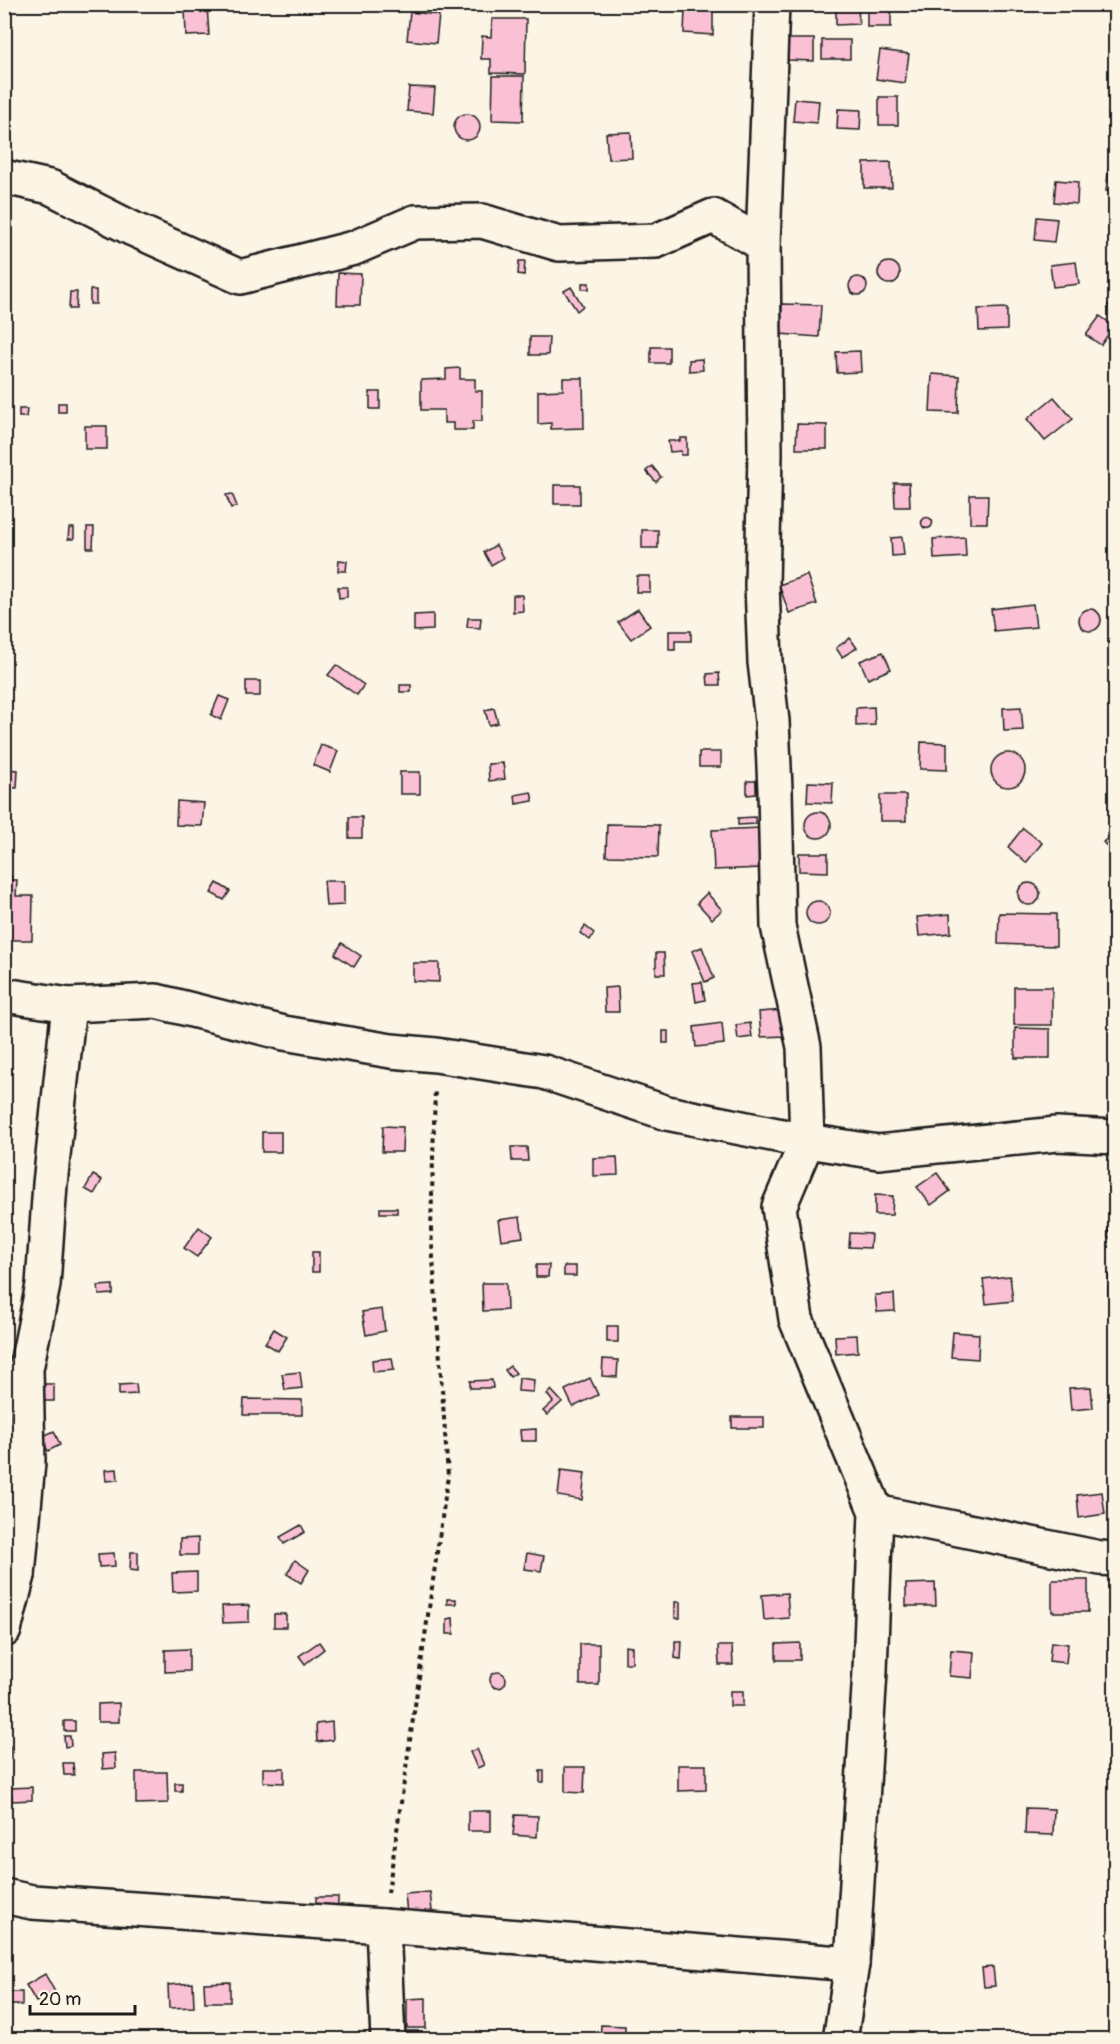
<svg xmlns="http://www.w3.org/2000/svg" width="1120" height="2044" font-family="Pangolin,sans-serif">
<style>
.building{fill:#fac1d5;stroke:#1c1c1c;stroke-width:1.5}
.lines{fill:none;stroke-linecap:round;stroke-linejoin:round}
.street-casing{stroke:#1c1c1c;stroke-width:38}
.path{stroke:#1c1c1c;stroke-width:4;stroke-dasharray:4.5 4.5;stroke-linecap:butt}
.street{stroke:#fcf5e5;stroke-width:33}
</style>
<rect width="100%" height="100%" fill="#fcf5e5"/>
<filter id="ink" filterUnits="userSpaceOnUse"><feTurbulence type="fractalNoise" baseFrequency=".0167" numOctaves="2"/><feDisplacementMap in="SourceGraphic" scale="12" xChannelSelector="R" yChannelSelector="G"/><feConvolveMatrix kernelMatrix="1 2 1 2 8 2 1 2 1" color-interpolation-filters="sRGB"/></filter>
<g filter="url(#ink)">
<g class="building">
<rect x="867" y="4" width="24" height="23"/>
<polygon points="207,6 209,35 186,36 185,7"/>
<polygon points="836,7 858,7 859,24 836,25"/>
<polygon points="685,9 713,10 713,35 684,33"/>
<polygon points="410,12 439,15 436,43 407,40"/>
<polygon points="492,19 526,19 525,74 491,73 491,59 481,59 482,36 491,37"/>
<polygon points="787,39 814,39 814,61 787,60"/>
<rect x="822" y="40" width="28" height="19"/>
<polygon points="880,50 909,54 905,83 876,79"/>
<polygon points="493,76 524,76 523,121 492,120"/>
<polygon points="409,87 435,88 433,113 407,111"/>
<rect x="879" y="97" width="19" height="28"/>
<polygon points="795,99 819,101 817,123 793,121"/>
<polygon points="838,109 861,110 860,130 837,129"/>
<circle cx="467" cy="127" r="13"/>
<polygon points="631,132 632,158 608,159 606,133"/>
<polygon points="891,162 892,188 864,188 864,163"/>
<polygon points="1109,166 1116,166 1116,192 1106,191"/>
<polygon points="1056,180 1078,182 1077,204 1054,202"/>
<polygon points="1037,217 1057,219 1054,242 1035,240"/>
<polygon points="519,261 525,261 524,275 518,274"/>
<polygon points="1076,262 1079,284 1053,287 1050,265"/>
<circle cx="889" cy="273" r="11"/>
<polygon points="338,273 361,274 360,305 337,305"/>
<circle cx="858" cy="286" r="9"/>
<rect x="582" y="283" width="7" height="6"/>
<polygon points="571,287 583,306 577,311 564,291"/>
<rect x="90" y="290" width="6" height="14"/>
<polygon points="70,292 77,292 76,309 69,309"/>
<polygon points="1116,299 1116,315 1108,305"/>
<polygon points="782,304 821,305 819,337 780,334"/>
<polygon points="1007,308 1007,330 979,331 978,309"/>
<polygon points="1100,316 1114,326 1101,345 1086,335"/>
<polygon points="530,337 549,337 548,355 530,355"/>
<rect x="651" y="347" width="18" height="16"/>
<polygon points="860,351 861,372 837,373 836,352"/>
<polygon points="702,359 703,370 689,371 689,360"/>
<polygon points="460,368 460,379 475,379 475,391 482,391 482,421 473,421 473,430 453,430 453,423 444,423 444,410 421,410 421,380 446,379 446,369"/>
<polygon points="932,374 959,376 958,413 930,412"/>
<polygon points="563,378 583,378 584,428 551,429 551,423 538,424 538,391 563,390"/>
<rect x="370" y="392" width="10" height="17"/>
<polygon points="1054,397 1073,419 1045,441 1027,419"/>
<rect x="58" y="403" width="8" height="9"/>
<polygon points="19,409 27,409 26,417 19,417"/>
<polygon points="797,424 827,425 827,449 796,449"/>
<rect x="85" y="426" width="22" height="23"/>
<polygon points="680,438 687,438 687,455 681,455 681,451 670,452 668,441 680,441"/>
<polygon points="652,466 661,477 656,482 646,471"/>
<polygon points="894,483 909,483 910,507 895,507"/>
<rect x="554" y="485" width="26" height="19"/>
<polygon points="232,494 237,506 231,508 226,495"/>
<polygon points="970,495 988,495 987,523 970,523"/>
<circle cx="927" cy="523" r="5.5"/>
<polygon points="87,527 94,527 93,548 87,548"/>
<polygon points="69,528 74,528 74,539 68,539"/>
<rect x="642" y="530" width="16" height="18"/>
<polygon points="902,537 904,555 892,556 891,538"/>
<polygon points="965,537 966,557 934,559 933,539"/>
<polygon points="496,545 503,558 491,565 484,552"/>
<polygon points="339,560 347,561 346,571 338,571"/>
<polygon points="807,575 817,604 789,613 779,585"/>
<polygon points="637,576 650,576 650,592 636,592"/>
<polygon points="338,587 347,587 347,597 339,598"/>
<polygon points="513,595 522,595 523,611 513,612"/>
<polygon points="1033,604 1036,627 994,631 991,609"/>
<circle cx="1090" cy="620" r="11"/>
<polygon points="638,609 650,626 631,639 618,622"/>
<polygon points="433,614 433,630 414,631 414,615"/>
<polygon points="468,618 481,618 480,628 467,627"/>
<polygon points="669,631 691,631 691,641 675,641 675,650 669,650"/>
<polygon points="850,638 857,648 842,657 836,648"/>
<polygon points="883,652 891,669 868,679 860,661"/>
<polygon points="336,665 364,685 357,695 328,675"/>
<polygon points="719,673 720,685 708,685 707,674"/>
<rect x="246" y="681" width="14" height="15"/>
<rect x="400" y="685" width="11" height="7"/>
<polygon points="219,696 229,700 221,720 211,715"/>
<polygon points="874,707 875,725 856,726 856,708"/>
<polygon points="1021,707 1023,730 1004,731 1003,708"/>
<polygon points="494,708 498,723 489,725 485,710"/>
<polygon points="921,742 947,743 947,770 920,769"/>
<polygon points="321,745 338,751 330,772 313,765"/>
<rect x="699" y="752" width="22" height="15"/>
<circle cx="1008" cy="770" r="17"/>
<polygon points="503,763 505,779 489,781 488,764"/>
<polygon points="4,769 18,770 17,788 4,787"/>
<rect x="400" y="772" width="20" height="22"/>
<polygon points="747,781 756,781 756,794 747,795"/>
<polygon points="808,782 833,783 832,803 807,802"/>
<polygon points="531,792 533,801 516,804 515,795"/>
<rect x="880" y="795" width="26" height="26"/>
<polygon points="177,801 204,803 202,826 176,825"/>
<circle cx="818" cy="825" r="13"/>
<rect x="349" y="817" width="13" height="21"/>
<polygon points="755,817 756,824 738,825 738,818"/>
<polygon points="607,824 659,825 658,857 606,856"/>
<polygon points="761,828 762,868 714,870 712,830"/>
<polygon points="1023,828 1042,843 1026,863 1008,847"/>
<polygon points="1115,832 1116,833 1116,856 1103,842"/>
<polygon points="799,853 828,853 828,872 799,871"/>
<polygon points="4,876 11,876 11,880 17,880 16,896 33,896 32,940 4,940"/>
<polygon points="324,881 344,881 344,905 326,906"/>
<circle cx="1029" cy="894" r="11"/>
<polygon points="217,883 230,891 224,900 211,893"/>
<polygon points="707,893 722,910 712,919 697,903"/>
<circle cx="818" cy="913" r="12"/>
<polygon points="999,913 1056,914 1056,946 998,944"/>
<polygon points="950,914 951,933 919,936 917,917"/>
<polygon points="585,926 594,933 590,940 580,933"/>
<polygon points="342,943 361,956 354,967 335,954"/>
<polygon points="702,947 714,978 705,982 692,951"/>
<polygon points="656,953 664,953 665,974 656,974"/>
<polygon points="413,963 439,963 439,982 413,981"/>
<polygon points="702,982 705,1000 696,1002 693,983"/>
<polygon points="618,987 619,1012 605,1012 604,988"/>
<rect x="1014" y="987" width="38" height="38"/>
<polygon points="784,1010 786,1036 761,1037 759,1012"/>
<polygon points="722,1023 724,1044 696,1047 694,1027"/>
<polygon points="750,1023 752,1037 738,1039 736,1025"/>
<polygon points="1015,1028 1050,1029 1050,1058 1015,1058"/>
<rect x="663" y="1031" width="5" height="12"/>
<polygon points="383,1126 403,1127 402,1152 382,1152"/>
<rect x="262" y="1132" width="19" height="20"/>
<polygon points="511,1147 527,1147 528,1161 512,1161"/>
<polygon points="617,1157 618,1175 593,1176 593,1158"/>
<polygon points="937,1173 950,1191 931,1205 917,1187"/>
<polygon points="93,1175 102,1180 94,1194 85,1189"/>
<polygon points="875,1195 893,1196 892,1215 875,1215"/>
<rect x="380" y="1208" width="17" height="5"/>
<polygon points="1109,1214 1116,1214 1116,1238 1108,1238"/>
<polygon points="520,1217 523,1237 501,1240 498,1220"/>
<polygon points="199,1227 212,1237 197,1257 184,1248"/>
<polygon points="850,1233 871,1234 870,1248 849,1247"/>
<rect x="312" y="1252" width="7" height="20"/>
<polygon points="536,1265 549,1265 548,1277 536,1277"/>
<rect x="564" y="1266" width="12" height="10"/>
<polygon points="1109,1274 1116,1275 1116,1295 1108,1295"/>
<polygon points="1010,1276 1013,1301 986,1304 983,1279"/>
<polygon points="482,1283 506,1283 507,1310 483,1311"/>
<polygon points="113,1285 113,1294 99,1295 98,1286"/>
<polygon points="894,1294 895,1311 877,1312 875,1295"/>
<polygon points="382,1309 385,1331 366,1335 362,1312"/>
<rect x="607" y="1326" width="11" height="16"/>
<polygon points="274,1329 287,1337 278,1351 265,1343"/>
<polygon points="953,1332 979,1334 978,1359 951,1357"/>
<polygon points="857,1335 858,1352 836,1354 835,1336"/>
<polygon points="392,1358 394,1370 373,1372 372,1360"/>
<polygon points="603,1359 618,1360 617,1377 602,1376"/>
<polygon points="510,1366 516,1373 510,1377 505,1370"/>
<polygon points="300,1372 302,1388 285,1390 282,1374"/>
<polygon points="519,1378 534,1380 533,1392 518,1391"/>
<polygon points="590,1378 598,1395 573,1407 565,1390"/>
<polygon points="492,1380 493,1388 470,1388 470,1381"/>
<rect x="39" y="1384" width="15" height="17"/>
<polygon points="136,1384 137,1394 119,1395 119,1385"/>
<polygon points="1091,1387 1093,1408 1071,1410 1069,1388"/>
<polygon points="551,1390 562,1402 547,1415 543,1411 553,1402 547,1394"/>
<polygon points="244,1399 302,1400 302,1415 243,1415"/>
<rect x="732" y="1417" width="32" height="11"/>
<polygon points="536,1429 536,1441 521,1441 520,1430"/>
<polygon points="54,1431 60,1445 48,1451 41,1437"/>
<polygon points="117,1469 118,1480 106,1481 105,1470"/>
<polygon points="561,1470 585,1473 582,1500 558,1496"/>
<polygon points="1102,1492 1105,1514 1079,1518 1077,1495"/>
<polygon points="301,1525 305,1532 284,1544 280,1537"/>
<polygon points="198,1538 198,1555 180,1555 180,1539"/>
<polygon points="131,1552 138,1552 138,1571 130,1570"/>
<polygon points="114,1553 115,1566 99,1567 98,1554"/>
<polygon points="527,1553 544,1556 541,1571 524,1569"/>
<polygon points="295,1560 309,1570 301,1583 287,1574"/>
<polygon points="197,1572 197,1591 173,1592 172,1573"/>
<rect x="1052" y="1580" width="36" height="32"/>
<polygon points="935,1583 936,1606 906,1606 906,1584"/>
<polygon points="787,1593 789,1618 764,1620 762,1595"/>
<rect x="447" y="1599" width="9" height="5"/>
<rect x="675" y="1602" width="5" height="16"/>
<polygon points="249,1605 249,1622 223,1623 222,1606"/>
<rect x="274" y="1614" width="12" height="13"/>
<polygon points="453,1618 454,1634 447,1634 447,1619"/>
<polygon points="675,1641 682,1641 681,1659 675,1658"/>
<polygon points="319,1642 324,1649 305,1664 299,1656"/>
<polygon points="1051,1642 1068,1644 1066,1663 1049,1661"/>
<polygon points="800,1643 800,1660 776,1660 776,1644"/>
<rect x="580" y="1644" width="19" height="41"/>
<polygon points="625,1646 632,1647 632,1663 625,1663"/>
<polygon points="718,1646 732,1646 733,1665 719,1665"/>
<polygon points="189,1649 189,1671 165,1672 165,1650"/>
<polygon points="951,1650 974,1652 972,1678 949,1676"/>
<circle cx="498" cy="1680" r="8"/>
<rect x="730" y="1691" width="13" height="15"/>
<polygon points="119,1703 119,1722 98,1722 98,1704"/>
<rect x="64" y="1721" width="11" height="10"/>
<polygon points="332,1722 333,1740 317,1742 316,1724"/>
<polygon points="64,1736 70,1736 71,1746 65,1747"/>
<rect x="5" y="1746" width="5" height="13"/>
<polygon points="477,1749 484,1765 477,1768 470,1752"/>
<polygon points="115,1753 116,1768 103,1769 102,1754"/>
<polygon points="63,1763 73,1763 74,1775 64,1775"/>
<polygon points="678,1765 706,1765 706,1790 678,1791"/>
<polygon points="565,1767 585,1767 584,1793 565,1792"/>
<polygon points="263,1768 284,1768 284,1783 263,1782"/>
<rect x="540" y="1771" width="4" height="11"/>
<polygon points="136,1772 167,1772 168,1803 136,1804"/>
<rect x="175" y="1783" width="7" height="8"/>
<polygon points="32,1787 32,1800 12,1801 11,1788"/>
<polygon points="1026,1808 1054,1809 1053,1835 1025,1834"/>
<rect x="468" y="1811" width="23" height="20"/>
<polygon points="515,1815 538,1816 537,1837 513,1835"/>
<polygon points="430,1892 432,1911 407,1913 405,1894"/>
<rect x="316" y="1897" width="22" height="17"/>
<polygon points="993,1967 995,1986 984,1987 982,1968"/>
<polygon points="45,1974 55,1992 36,2002 26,1985"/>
<polygon points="230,1982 230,2002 205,2002 204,1983"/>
<polygon points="193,1983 194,2007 169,2008 168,1985"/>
<rect x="4" y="1992" width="18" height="13"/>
<polygon points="426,1998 426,2028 407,2028 407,1999"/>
<polygon points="601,2025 625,2026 625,2040 600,2040"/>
<rect x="403" y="2031" width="15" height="9"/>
</g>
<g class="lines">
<g class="street-casing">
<g id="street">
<polyline points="772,4 763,244 765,454 762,585 765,662 772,721 775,790 778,926 804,1047 807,1141 779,1207 796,1319 876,1512 870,1671 852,1964 840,2040"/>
<polyline points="4,177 50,187 133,229 240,277 354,248 415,222 482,221 559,244 656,241 713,216 763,244"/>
<polyline points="4,995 69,1005 156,1001 284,1033 391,1051 436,1055 544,1072 667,1113 807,1141 878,1152 1057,1134 1116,1137"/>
<polyline points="876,1512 1100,1558 1116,1559"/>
<polyline points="4,1574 18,1575 4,1630"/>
<polyline points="18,1575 28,1462 26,1369 43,1285 50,1184 69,1005"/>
<polyline points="4,1896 32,1902 383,1926 852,1964"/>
<polyline points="383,1926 388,2040"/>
</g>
</g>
<polyline class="path" points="388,1893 448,1476 431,1229 435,1089"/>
<use href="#street" class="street"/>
</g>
</g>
<rect width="1120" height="2044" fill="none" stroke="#fcf5e5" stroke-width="24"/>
<rect x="12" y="12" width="1096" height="2020" fill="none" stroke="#1c1c1c" stroke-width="2" filter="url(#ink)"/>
<path d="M30 2005v9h105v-9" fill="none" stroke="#1c1c1c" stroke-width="3"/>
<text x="39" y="2005" font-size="18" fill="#1c1c1c" stroke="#fcf5e5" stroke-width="4.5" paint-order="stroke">20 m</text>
</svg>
